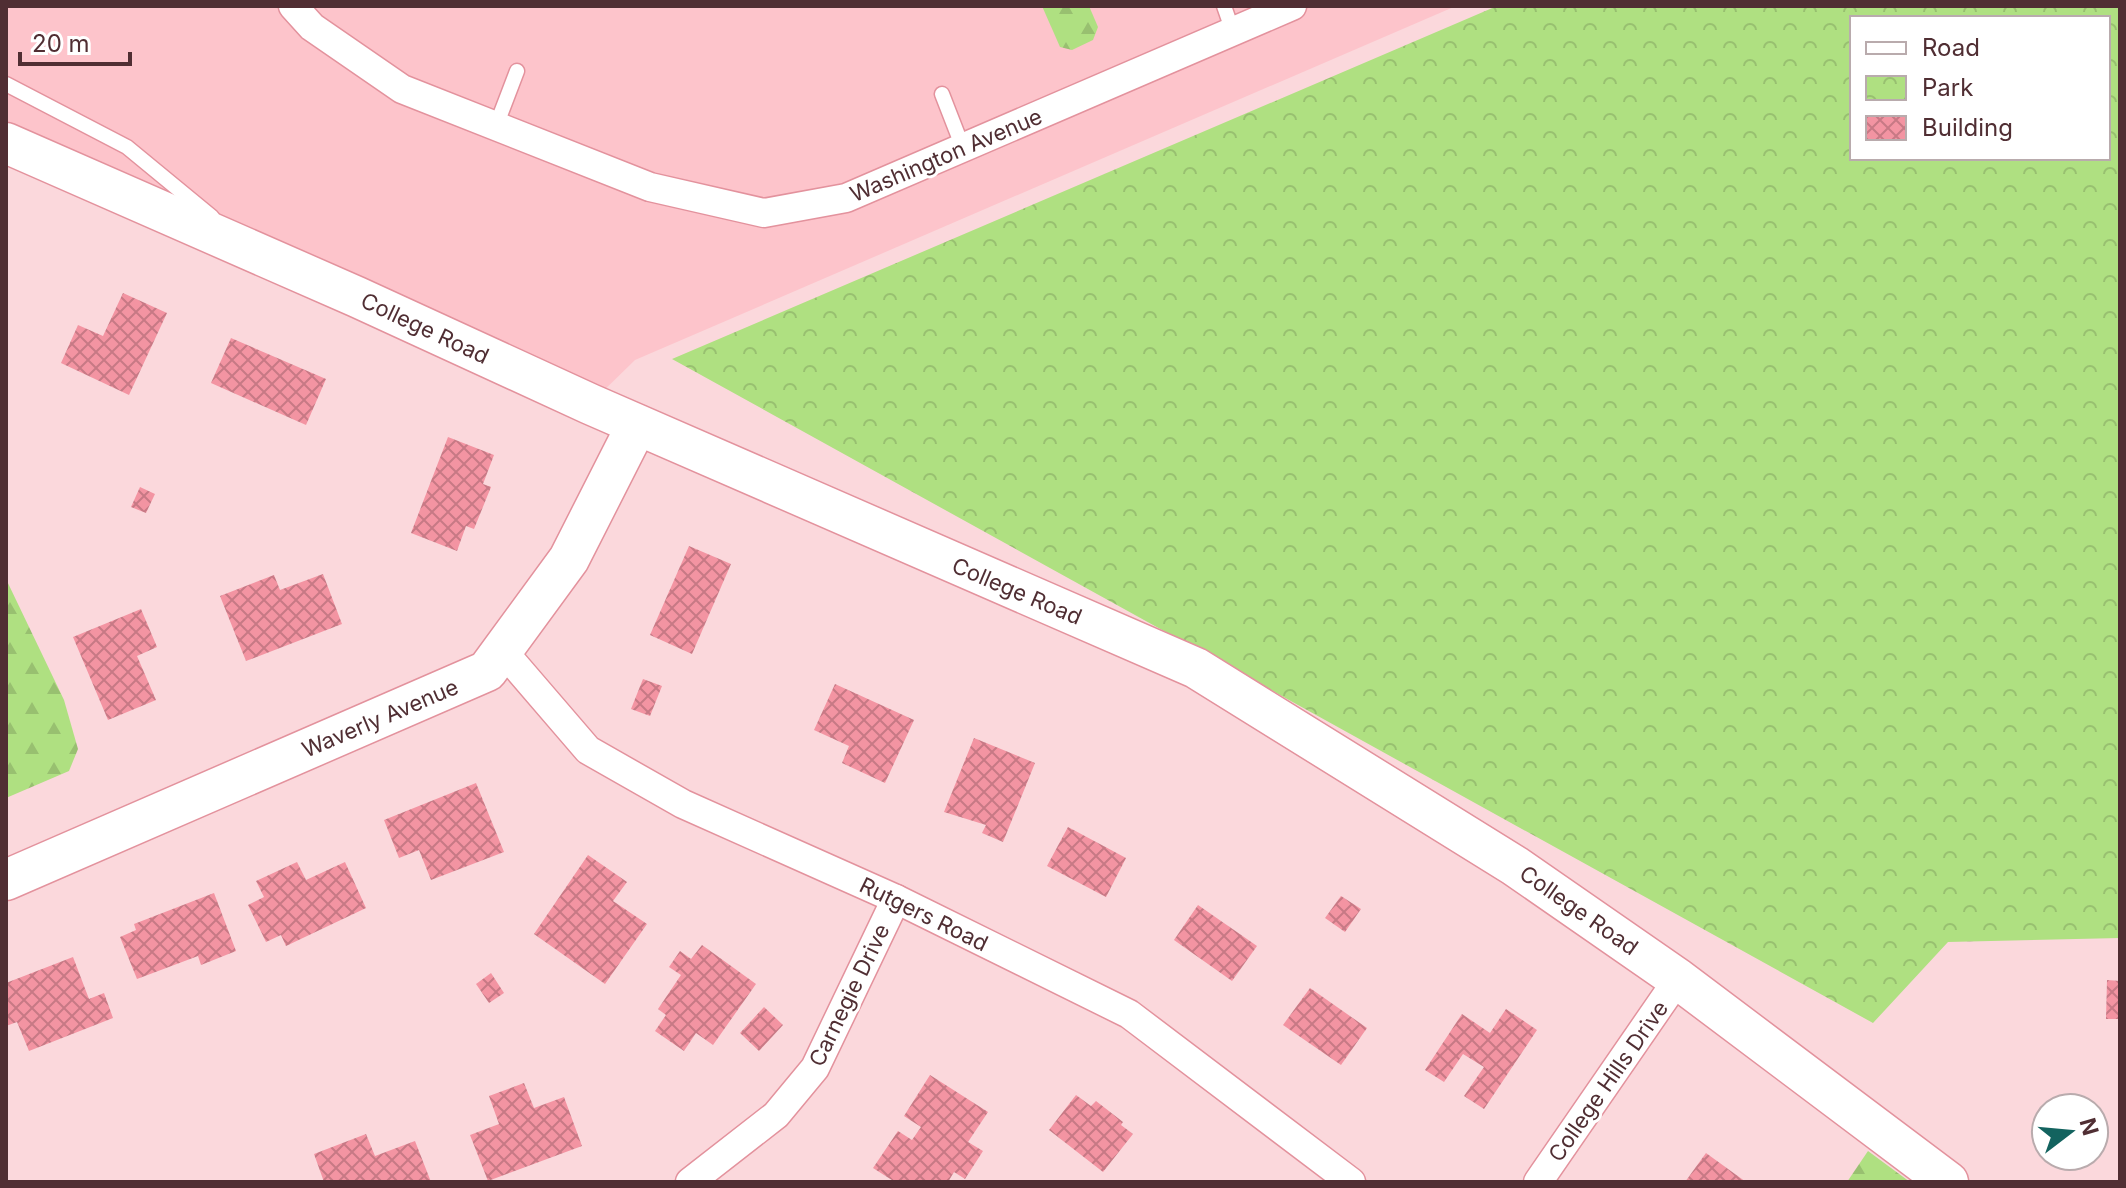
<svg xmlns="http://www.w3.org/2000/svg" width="2126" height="1188" font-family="Inter,sans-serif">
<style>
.built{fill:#fdc4cb}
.forest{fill:url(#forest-firs)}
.park{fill:url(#park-crowns);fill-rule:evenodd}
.building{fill:url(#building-cross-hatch)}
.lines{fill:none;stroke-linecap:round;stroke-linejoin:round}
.lane-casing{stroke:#e3929d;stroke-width:17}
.street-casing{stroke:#e3929d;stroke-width:31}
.secondary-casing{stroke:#e3929d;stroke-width:43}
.lane{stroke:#fff;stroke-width:14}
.street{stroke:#fff;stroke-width:28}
.secondary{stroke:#fff;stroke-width:40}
.labels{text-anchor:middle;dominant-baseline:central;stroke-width:6;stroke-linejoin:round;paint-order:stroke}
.street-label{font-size:22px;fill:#502e33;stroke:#fff}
</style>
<defs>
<pattern id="forest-firs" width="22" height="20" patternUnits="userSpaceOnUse" patternTransform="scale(2)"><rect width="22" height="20" fill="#afe081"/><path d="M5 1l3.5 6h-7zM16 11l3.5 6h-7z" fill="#98c070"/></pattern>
<pattern id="park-crowns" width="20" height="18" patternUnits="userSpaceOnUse" patternTransform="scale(2)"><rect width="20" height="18" fill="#afe081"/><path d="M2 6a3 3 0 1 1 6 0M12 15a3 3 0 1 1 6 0" fill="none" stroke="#98c070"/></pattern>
<pattern id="building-cross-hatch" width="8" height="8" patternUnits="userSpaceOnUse" patternTransform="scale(2)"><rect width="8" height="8" fill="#f394a2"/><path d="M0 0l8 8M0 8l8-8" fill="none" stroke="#c77985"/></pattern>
</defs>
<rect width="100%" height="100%" fill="#fbd8dc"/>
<polygon class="built" points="6,6 1456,6 635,360 590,404 6,143"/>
<g class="forest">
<polygon points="1042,6 1089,6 1098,27 1093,40 1072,50 1060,47"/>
<polygon points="6,579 64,700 78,749 69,771 6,798"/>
<polygon points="1868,1151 1910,1182 1847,1182"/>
</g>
<path class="park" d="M1497 6H2120V938L1948 942 1873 1023 672 359ZM1852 18H2108V158H1852Z"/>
<g class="building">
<polygon points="123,293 167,313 129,395 61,363 78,325 103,336"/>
<polygon points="231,338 326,379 306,425 211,383"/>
<polygon points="448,437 494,455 483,484 491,487 474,529 466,526 457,551 411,533"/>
<polygon points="140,487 155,494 146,513 131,507"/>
<polygon points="689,546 731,564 692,654 650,635"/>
<polygon points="323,574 342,624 246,661 220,596 274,575 280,590"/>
<polygon points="141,609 157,647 137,656 156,700 108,720 73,637"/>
<polygon points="643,679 662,686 650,716 631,709"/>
<polygon points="835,684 914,720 885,783 842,763 849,746 814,730"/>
<polygon points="974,738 1035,763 1003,842 982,833 986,825 944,812"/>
<polygon points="476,783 504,852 431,880 419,850 399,858 384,820"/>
<polygon points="1068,827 1126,858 1106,897 1047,866"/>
<polygon points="588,855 627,882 613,901 647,924 605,984 534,934"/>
<polygon points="297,862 306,880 345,862 366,908 286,946 281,935 266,942 248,905 264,897 256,881"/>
<polygon points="214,893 236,951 201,965 198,956 137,979 120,937 136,930 134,924"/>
<polygon points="1341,896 1361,909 1345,932 1325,918"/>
<polygon points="1198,905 1257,946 1232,981 1174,940"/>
<polygon points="702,945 756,984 713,1045 696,1033 684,1051 655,1031 666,1015 658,1009 681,975 669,967 680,951 691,959"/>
<polygon points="73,957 89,999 104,993 113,1018 29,1051 17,1022 6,1026 6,983"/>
<polygon points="491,973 504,993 489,1003 476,984"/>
<polygon points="2107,980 2120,981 2120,1019 2106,1019"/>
<polygon points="1310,988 1367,1028 1341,1065 1283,1025"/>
<polygon points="764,1007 783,1025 759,1051 740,1033"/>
<polygon points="1506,1009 1537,1030 1484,1109 1464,1096 1484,1067 1463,1054 1444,1082 1425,1070 1462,1014 1490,1033"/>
<polygon points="930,1075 988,1112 968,1142 983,1151 965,1179 954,1172 948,1182 895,1182 873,1168 898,1131 912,1140 921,1127 904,1116"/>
<polygon points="524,1083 534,1108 564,1097 582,1146 488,1181 470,1135 499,1124 489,1096"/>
<polygon points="1076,1095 1091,1106 1096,1101 1123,1122 1121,1125 1133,1134 1103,1172 1049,1130"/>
<polygon points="366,1134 375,1156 415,1141 431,1182 324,1182 314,1154"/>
<polygon points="1706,1153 1746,1182 1685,1182"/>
</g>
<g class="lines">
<g class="lane-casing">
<g id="lane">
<polyline points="1224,6 1233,32"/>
<polyline points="6,84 127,147 212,217"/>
<polyline points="942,94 963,148"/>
<polyline points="496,126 517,71"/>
</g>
</g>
<g class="street-casing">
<g id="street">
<polyline points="293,6 312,27 402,89 650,187 764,213 846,198 1292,6"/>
<polyline points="502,650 588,750 683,804 896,899 1129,1014 1351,1182"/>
<polyline points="690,1182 776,1115 815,1068 896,899"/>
<polyline points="1538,1182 1678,979"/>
</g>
</g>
<g class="secondary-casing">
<g id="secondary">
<polyline points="6,143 357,297 590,404 1196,668 1515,866 1678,979 1948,1182"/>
<polyline points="6,880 487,671 569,559 637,425"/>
</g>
</g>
<use href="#lane" class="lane"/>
<use href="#street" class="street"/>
<use href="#secondary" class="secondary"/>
</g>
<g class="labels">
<g class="street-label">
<text transform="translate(946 155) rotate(-23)">Washington Avenue</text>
<text transform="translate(425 328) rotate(25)">College Road</text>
<text transform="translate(1017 591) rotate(23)">College Road</text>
<text transform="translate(380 718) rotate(-23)">Waverly Avenue</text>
<text transform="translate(1579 910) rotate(35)">College Road</text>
<text transform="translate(924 914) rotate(26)">Rutgers Road</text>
<text transform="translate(849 995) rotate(-64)">Carnegie Drive</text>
<text transform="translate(1608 1081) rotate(-55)">College Hills Drive</text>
</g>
</g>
<rect width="2126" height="1188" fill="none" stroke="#502e33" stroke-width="16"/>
<rect x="1850" y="16" width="260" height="144" fill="#ffffff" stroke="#b9abad" stroke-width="2"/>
<rect x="1866" y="42" width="40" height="12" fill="#ffffff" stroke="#b9abad" stroke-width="2"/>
<text x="1922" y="56" font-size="24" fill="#502e33">Road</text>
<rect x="1866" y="76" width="40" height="24" fill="url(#park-crowns)" stroke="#b9abad" stroke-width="2"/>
<text x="1922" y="96" font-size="24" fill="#502e33">Park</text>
<rect x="1866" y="116" width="40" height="24" fill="url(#building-cross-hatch)" stroke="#b9abad" stroke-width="2"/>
<text x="1922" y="136" font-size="24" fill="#502e33">Building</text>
<g transform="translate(2070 1132) rotate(74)"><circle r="38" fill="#ffffff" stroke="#b9abad" stroke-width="2"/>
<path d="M0-6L14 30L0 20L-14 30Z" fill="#13635f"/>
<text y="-12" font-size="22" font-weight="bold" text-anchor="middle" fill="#502e33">N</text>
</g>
<path d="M20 52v12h110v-12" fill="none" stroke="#502e33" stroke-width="4"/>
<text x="32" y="52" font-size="24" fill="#502e33" stroke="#ffffff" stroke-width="6" paint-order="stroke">20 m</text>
</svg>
